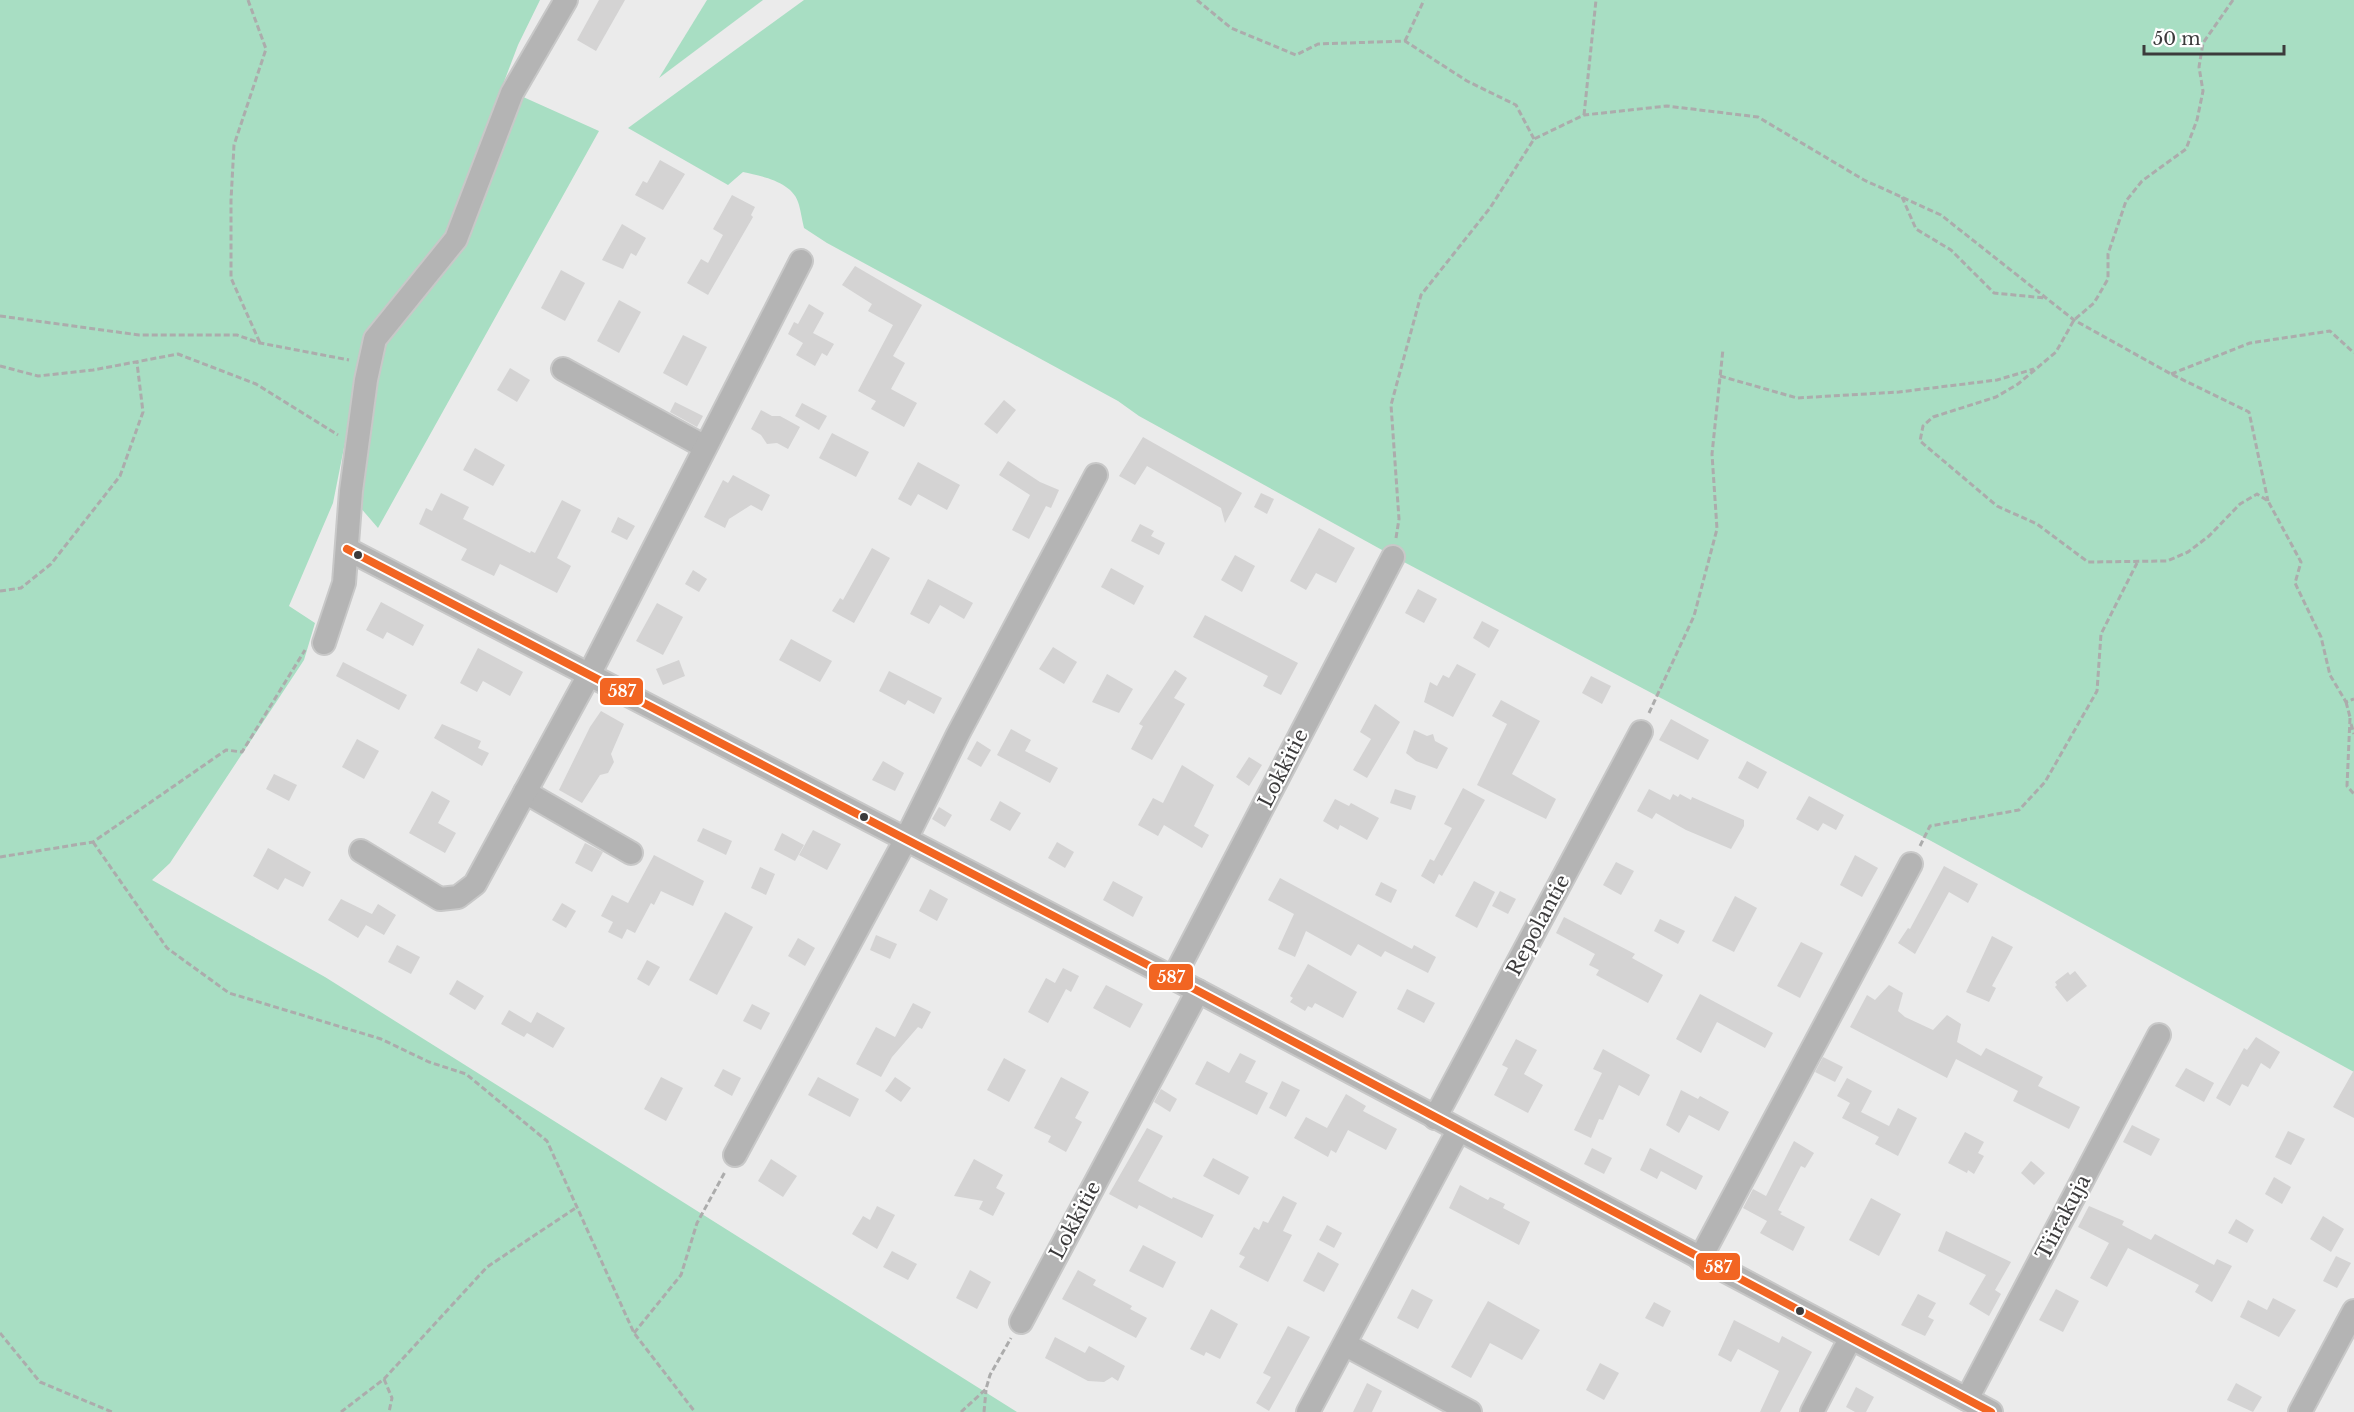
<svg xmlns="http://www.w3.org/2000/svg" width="2354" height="1412" font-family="'Libre Baskerville',serif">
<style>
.forest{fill:#a8dec3}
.building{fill:#d4d3d3}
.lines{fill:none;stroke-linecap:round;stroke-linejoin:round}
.minor-casing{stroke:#c8c8c8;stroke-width:26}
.path{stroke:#acacac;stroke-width:3;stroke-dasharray:6 3;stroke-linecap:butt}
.minor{stroke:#b4b4b4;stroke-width:22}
.bus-1-casing{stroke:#fff;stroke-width:12}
.bus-1{stroke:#f26522;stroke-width:8}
.bus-dot{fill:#3c3b3c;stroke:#fff;stroke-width:2}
.labels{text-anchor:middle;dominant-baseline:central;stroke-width:4.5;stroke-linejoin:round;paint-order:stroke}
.street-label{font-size:20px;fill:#3c3b3c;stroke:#fff}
.line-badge{stroke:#fff;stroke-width:2}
.badge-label{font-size:16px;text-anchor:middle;font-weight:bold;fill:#fff}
</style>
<rect width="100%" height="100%" fill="#ebebeb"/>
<g class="forest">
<polygon points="0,0 540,0 518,45 447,232 366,337 333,503 289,606 315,623 304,660 170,863 152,880 325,977 1017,1412 0,1412"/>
<polygon points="707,0 763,0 659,78"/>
<path d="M804 0H2354V1072L1933 842 1402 561 1139 416 1118 401 827 243 804 228C802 220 801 212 799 205 794 182 762 176 743 172L728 185 628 128Z"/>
<polygon points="521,96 599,131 378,528 359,506 383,344 464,240"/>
</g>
<g class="building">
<polygon points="599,0 625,0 596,51 577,40"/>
<polygon points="660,160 685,174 663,210 635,195 643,181 647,183"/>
<polygon points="732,195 755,207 751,215 753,217 708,295 687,283 701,259 708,263 723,235 713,229"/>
<polygon points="622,224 646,238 636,256 631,253 623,269 602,260"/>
<polygon points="855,266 922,305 893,356 905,363 891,389 917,403 904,427 871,409 876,401 858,391 893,325 868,311 872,304 842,285"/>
<polygon points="561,270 585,283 565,321 541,308"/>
<polygon points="619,300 641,312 619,353 597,341"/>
<polygon points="809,304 824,313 813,333 834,344 827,356 822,353 815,366 796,355 803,343 788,334 794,322 798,324"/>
<polygon points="683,335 707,347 687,386 663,373"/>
<polygon points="510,368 530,380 517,402 497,390"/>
<polygon points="1004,400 1016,410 997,434 984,424"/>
<polygon points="675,402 703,416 697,427 670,412"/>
<polygon points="802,403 827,416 819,430 795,416"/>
<polygon points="761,410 772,416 780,416 800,427 788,449 777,443 767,444 761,435 751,429"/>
<polygon points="832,433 869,452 856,477 819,458"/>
<polygon points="1143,437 1242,493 1225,523 1221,508 1147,466 1135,485 1119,476"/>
<polygon points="475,448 505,465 493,486 463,470"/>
<polygon points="1008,461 1040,482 1059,490 1051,508 1046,506 1029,539 1012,530 1030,495 999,475"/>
<polygon points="918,462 960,485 947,510 918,494 911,506 898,499"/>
<polygon points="733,475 770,495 762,511 751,505 729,519 725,528 704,517 723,480 728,483"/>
<polygon points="441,493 469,507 463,519 530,553 531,551 535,553 562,500 581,510 557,558 571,566 557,593 500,564 494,576 461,560 467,549 419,524 426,508 432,511"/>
<polygon points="1261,493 1274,499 1267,514 1254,507"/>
<polygon points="618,517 635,526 627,540 611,532"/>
<polygon points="1140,524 1154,531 1151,536 1165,543 1159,555 1131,541"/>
<polygon points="1319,528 1355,548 1336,583 1316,573 1306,590 1290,581"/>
<polygon points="872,548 890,558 854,623 832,611 840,598 843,600"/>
<polygon points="1235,555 1255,566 1242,592 1221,580"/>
<polygon points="1111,568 1144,586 1134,605 1101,587"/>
<polygon points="693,570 707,579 699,592 685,584"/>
<polygon points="928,579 973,603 964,619 940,605 929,624 910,614"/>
<polygon points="1418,589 1437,599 1424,623 1405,613"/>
<polygon points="381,602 424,625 413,646 387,632 383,639 366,630"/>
<polygon points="657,603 683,617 663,655 636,641"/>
<polygon points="1205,615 1298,663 1281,695 1263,686 1268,676 1193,637"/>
<polygon points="1482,621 1499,630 1489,648 1473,638"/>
<polygon points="791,639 832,661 820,682 779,660"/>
<polygon points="1053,647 1077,662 1064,684 1039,669"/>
<polygon points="478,648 523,672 510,696 483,681 477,692 460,683"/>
<polygon points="679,660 685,676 663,685 656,669"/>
<polygon points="343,662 407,695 399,710 336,676"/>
<polygon points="1457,664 1476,674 1453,717 1424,702 1430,682 1437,686 1443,675 1449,678"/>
<polygon points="1175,670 1187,678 1174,698 1185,704 1152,760 1131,749 1143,726 1139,724"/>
<polygon points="889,671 942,698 934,714 908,700 905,705 879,691"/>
<polygon points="1107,674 1133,689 1119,713 1092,702"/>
<polygon points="1591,676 1611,686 1602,704 1582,693"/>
<polygon points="1501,700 1540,721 1512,774 1556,799 1546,819 1477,785 1507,724 1492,716"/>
<polygon points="1375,704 1400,722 1367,778 1353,770 1371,739 1360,732"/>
<polygon points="601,711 624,724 611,754 614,762 608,773 600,775 582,803 559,790 590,727"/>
<polygon points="1671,719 1709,740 1698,760 1659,740"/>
<polygon points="442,724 481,741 478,748 489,753 482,766 434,738"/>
<polygon points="1011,729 1031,740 1025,751 1058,768 1050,783 997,755"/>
<polygon points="1414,730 1427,736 1433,734 1435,741 1448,748 1437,769 1416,761 1406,753"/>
<polygon points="357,739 379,751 364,779 342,767"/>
<polygon points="977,741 991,750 981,767 967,759"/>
<polygon points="1249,757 1262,765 1249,786 1236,777"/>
<polygon points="883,761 904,773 895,791 872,780"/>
<polygon points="1747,761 1767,772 1758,789 1738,778"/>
<polygon points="1182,765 1214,785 1194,826 1209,835 1202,848 1164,825 1158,836 1138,825 1153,798 1163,803"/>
<polygon points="274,774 297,785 289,801 266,789"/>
<polygon points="1463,788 1485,800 1442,876 1439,874 1434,884 1421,876 1430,859 1434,861 1452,828 1444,824"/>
<polygon points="1395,789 1416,796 1411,810 1390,803"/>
<polygon points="1649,789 1670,800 1673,794 1678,797 1680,794 1691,800 1692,797 1744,820 1744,826 1731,849 1686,830 1656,813 1652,819 1637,811"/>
<polygon points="432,791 450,801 438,823 456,833 445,853 409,833"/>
<polygon points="1809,796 1844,815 1836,830 1823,823 1818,831 1796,819"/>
<polygon points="1335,799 1349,806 1351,803 1379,818 1367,840 1340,825 1338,830 1323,821"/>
<polygon points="1000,801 1021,813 1010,831 990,820"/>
<polygon points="939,807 952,815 945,827 932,819"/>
<polygon points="703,828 732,841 726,855 697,841"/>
<polygon points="813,830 841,844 827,870 799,855"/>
<polygon points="782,833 804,845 795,861 774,850"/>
<polygon points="1057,842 1074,852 1065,868 1048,858"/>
<polygon points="585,843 603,852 592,872 575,863"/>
<polygon points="268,848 311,872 303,887 285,878 278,890 253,876"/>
<polygon points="654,855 704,881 693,906 661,891 654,905 651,903 635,933 627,929 622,939 608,932 613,922 601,916 612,895 628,903"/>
<polygon points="1855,855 1878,868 1862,897 1840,885"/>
<polygon points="1616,862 1634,871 1621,895 1603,885"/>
<polygon points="1944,866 1978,884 1968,903 1949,892 1915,954 1898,943 1908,928 1910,929"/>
<polygon points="760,867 775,874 766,895 751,888"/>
<polygon points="1280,878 1412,949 1414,945 1436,957 1428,973 1385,951 1381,957 1358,944 1351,956 1306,931 1295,957 1278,949 1294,914 1268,900"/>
<polygon points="1113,881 1143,897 1133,917 1103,900"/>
<polygon points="1474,881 1495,892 1477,928 1455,916"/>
<polygon points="1381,882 1397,890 1391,903 1375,895"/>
<polygon points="930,889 948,899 937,921 919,911"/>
<polygon points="1500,891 1516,899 1508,914 1492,906"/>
<polygon points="1735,896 1757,908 1734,952 1712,941"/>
<polygon points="341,899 372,914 378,904 396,915 384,935 366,925 358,938 328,920"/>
<polygon points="562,903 576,911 566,928 552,920"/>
<polygon points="725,912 753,927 717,995 689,980"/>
<polygon points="1564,917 1635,954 1632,958 1663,975 1648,1003 1596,975 1599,970 1589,965 1595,954 1556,933"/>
<polygon points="1660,919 1685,931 1678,944 1654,931"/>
<polygon points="876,935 897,944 890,959 870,950"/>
<polygon points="1992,936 2013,947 1992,986 1996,988 1989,1002 1966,992"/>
<polygon points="798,938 815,948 805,966 788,956"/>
<polygon points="1801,942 1823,953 1800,998 1777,986"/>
<polygon points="397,945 420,957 411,974 388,962"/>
<polygon points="647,960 660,967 649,986 637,979"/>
<polygon points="1308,964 1357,992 1343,1018 1315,1003 1312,1008 1308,1006 1305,1011 1290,1002 1293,998 1290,996"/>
<polygon points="1063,968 1079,976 1071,992 1066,989 1048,1023 1028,1012 1046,978 1055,983"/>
<polygon points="2075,971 2087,986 2067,1002 2055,987 2057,985 2055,982 2068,972 2070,975"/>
<polygon points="457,980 484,996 475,1010 449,994"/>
<polygon points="1106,985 1143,1004 1130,1028 1093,1008"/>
<polygon points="1889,985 1903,993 1898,1011 1905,1017 1933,1030 1947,1015 1961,1024 1957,1042 1981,1056 1986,1048 2043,1077 2038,1086 2080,1107 2069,1129 2013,1101 2018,1091 1956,1059 1947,1078 1850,1027 1867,995 1875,1000"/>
<polygon points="1407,989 1435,1003 1424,1023 1397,1009"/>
<polygon points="1700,994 1773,1033 1765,1048 1717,1022 1701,1053 1676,1039"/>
<polygon points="913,1003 931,1012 922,1029 918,1027 892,1057 881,1077 856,1064 876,1027 895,1037"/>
<polygon points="752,1004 770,1013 761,1030 743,1021"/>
<polygon points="509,1010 531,1023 537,1012 565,1028 553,1048 527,1033 524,1037 501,1024"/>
<polygon points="2256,1037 2280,1052 2270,1069 2261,1063 2248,1087 2242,1084 2230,1106 2216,1098 2244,1048 2247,1050"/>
<polygon points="1516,1039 1537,1050 1524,1074 1543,1085 1528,1113 1494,1095 1508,1068 1502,1065"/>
<polygon points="1603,1049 1650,1075 1639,1096 1619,1085 1603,1120 1599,1119 1591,1138 1574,1130 1602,1073 1593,1069"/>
<polygon points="1240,1053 1256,1061 1245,1082 1268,1093 1257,1115 1195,1084 1207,1061 1229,1073"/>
<polygon points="1823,1057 1843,1067 1835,1082 1815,1072"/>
<polygon points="1004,1058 1026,1070 1009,1102 987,1090"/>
<polygon points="2186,1068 2214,1083 2204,1102 2175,1086"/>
<polygon points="723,1069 741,1078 732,1096 714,1086"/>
<polygon points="2354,1070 2354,1118 2333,1107"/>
<polygon points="661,1077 683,1088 666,1121 644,1109"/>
<polygon points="818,1077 859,1099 850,1117 808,1095"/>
<polygon points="895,1077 911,1088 901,1102 885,1091"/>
<polygon points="1061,1077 1089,1092 1075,1118 1082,1122 1066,1152 1048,1142 1051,1136 1034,1128"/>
<polygon points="1847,1078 1872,1091 1861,1112 1889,1126 1898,1108 1917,1118 1898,1156 1875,1144 1879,1137 1842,1118 1850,1103 1837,1096"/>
<polygon points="1282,1081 1300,1090 1286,1117 1269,1108"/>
<polygon points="1161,1089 1177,1099 1170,1112 1154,1102"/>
<polygon points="1681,1090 1698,1099 1700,1096 1729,1112 1719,1131 1689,1115 1679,1133 1666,1125"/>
<polygon points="1346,1094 1366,1106 1363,1111 1397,1129 1386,1150 1348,1130 1336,1153 1331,1150 1328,1157 1294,1138 1306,1117 1327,1128"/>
<polygon points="2132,1125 2160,1139 2151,1156 2123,1142"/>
<polygon points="1147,1128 1163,1136 1138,1181 1172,1199 1173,1197 1214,1215 1202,1238 1139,1205 1137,1209 1109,1194"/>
<polygon points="2288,1131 2305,1139 2291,1165 2275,1157"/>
<polygon points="1965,1132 1984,1142 1978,1153 1984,1156 1974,1174 1968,1170 1967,1173 1948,1163"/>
<polygon points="1794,1141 1814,1153 1805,1168 1801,1166 1778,1210 1782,1212 1780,1214 1805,1227 1793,1251 1760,1233 1767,1221 1743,1208 1753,1189 1766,1196"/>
<polygon points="1592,1148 1612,1158 1604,1174 1584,1164"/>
<polygon points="1650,1148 1703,1176 1696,1190 1661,1171 1657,1179 1640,1170"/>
<polygon points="1213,1158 1249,1177 1239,1195 1203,1176"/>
<polygon points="771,1159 797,1176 783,1197 758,1181"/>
<polygon points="974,1159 1003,1175 996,1188 1005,1193 993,1216 979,1209 983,1201 954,1196"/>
<polygon points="2031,1161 2045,1173 2034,1185 2021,1173"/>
<polygon points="2274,1177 2291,1187 2282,1204 2265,1194"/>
<polygon points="1460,1185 1488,1200 1490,1197 1505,1204 1503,1208 1530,1222 1519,1245 1449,1208"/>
<polygon points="1283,1196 1297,1203 1283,1231 1292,1235 1268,1282 1239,1267 1245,1257 1239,1254 1254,1227 1259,1230 1263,1221 1268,1223"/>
<polygon points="1871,1198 1901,1214 1879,1256 1849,1240"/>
<polygon points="877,1206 895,1215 877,1249 852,1234 863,1216 870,1220"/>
<polygon points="2089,1206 2124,1221 2122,1225 2151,1240 2155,1234 2214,1265 2217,1259 2232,1266 2212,1302 2195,1292 2199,1285 2128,1248 2107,1287 2090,1278 2109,1243 2078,1227"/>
<polygon points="2323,1216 2344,1229 2331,1252 2310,1239"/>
<polygon points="2236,1219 2254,1230 2247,1243 2228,1233"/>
<polygon points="1327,1225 1342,1233 1334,1248 1319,1240"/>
<polygon points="1946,1231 2011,1262 1995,1290 2001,1294 1989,1316 1969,1304 1986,1275 1938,1251"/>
<polygon points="1143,1245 1176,1262 1163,1288 1129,1271"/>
<polygon points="892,1251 917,1264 908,1280 883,1267"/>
<polygon points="1318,1252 1339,1264 1324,1292 1303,1281"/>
<polygon points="2336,1256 2351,1263 2337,1288 2323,1281"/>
<polygon points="970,1270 991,1282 977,1309 956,1298"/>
<polygon points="1078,1270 1096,1280 1093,1285 1132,1306 1130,1309 1147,1318 1136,1338 1062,1299"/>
<polygon points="1412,1289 1433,1300 1418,1329 1397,1318"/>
<polygon points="2056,1289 2079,1301 2063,1332 2039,1320"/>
<polygon points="1918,1294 1936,1303 1928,1317 1934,1320 1925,1336 1901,1325"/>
<polygon points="2273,1298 2296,1310 2279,1337 2240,1317 2248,1300 2267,1310"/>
<polygon points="1488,1301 1540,1330 1522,1360 1490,1343 1471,1378 1451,1367"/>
<polygon points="1654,1302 1671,1311 1663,1327 1645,1318"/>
<polygon points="1211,1309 1238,1324 1220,1359 1206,1352 1204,1356 1190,1349"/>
<polygon points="1734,1320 1779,1343 1782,1336 1812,1352 1780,1412 1760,1412 1779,1371 1738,1349 1731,1362 1718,1355"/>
<polygon points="1288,1326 1310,1337 1269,1411 1256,1403 1271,1377 1263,1373"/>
<polygon points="1055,1337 1085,1353 1089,1346 1125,1366 1118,1381 1112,1377 1104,1382 1088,1381 1045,1358"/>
<polygon points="1600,1363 1619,1373 1604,1400 1586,1390"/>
<polygon points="1367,1383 1382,1391 1372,1412 1353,1412"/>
<polygon points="2236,1383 2262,1397 2253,1412 2227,1400"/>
<polygon points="1856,1387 1874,1397 1866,1412 1855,1412 1846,1407"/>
</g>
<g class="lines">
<g class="minor-casing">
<g id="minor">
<polyline points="563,369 705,447"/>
<polyline points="347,549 1198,991 1991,1412"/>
<polyline points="324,643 344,583 351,491 366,380 375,339 456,239 512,93 566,0"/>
<polyline points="525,792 631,853"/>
<polyline points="361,851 440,899 458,897 475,884 590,673 801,261"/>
<polyline points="1173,979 1393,557"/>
<polyline points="1435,1118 1641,732"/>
<polyline points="735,1155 906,839 958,734 1096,475"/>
<polyline points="1700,1259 1911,864"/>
<polyline points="1021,1322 1198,991"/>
<polyline points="1346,1345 1470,1412"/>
<polyline points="1967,1399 2159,1035"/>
<polyline points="1308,1412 1458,1131"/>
<polyline points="1812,1412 1850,1339"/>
<polyline points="2300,1412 2354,1311"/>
</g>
</g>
<g class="path">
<polyline points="248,0 266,49 234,145 231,200 231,278 260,343"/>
<polyline points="1197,0 1231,28 1296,55 1318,44 1405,41 1467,81 1516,105 1534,139"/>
<polyline points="2233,0 2203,43 2199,67 2203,91 2197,120 2186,149 2142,181 2126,201 2108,254 2108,279 2094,303 2074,320 2056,352 2018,384 1996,397 1933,417 1923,426 1920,441 1997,506 2037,524 2088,562 2167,561 2188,552 2209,536 2240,504 2257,494 2268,501 2301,562 2295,583 2321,637 2330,675 2346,702 2354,699"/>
<polyline points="1405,41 1424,0"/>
<polyline points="1584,115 1596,0"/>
<polyline points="1902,197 1916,229 1951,250 1994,293 2045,298"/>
<polyline points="0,316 139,335 237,335 260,343 349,360"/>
<polyline points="0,366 38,376 93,370 178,354 256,384 338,435"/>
<polyline points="2171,374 2250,343 2330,331 2354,353"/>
<polyline points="1720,376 1797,398 1899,392 1997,380 2034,369"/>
<polyline points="1396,538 1399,519 1391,405 1421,295 1490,208 1534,139 1584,115 1667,106 1758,117 1864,180 1941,215 2074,320 2171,374 2249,412 2268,501"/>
<polyline points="0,591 21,588 51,564 120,476 143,412 137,363"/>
<polyline points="2346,702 2350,717"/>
<polyline points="1649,713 1694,616 1717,529 1712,454 1723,349"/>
<polyline points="2350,718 2347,786 2354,794"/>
<polyline points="2351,724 2354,734"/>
<polyline points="93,842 167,948 229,993 381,1039 429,1062 466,1074 547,1141 634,1333 695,1412"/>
<polyline points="1920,846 1930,826 2019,810 2045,782 2097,691 2101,634 2137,563"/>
<polyline points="0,857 93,842 226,750 242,752 305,650"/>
<polyline points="0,1333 40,1382 112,1412"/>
<polyline points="634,1333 681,1275 697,1223 725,1172"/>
<polyline points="384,1379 392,1398 389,1412"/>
<polyline points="341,1412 384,1379 487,1267 577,1207"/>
<polyline points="961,1412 986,1389 990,1375 1011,1338"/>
<polyline points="984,1412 986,1390"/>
</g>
<use href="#minor" class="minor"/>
<g class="bus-1-casing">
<polyline id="bus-1" points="347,549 1198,991 1991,1412"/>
</g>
<use href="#bus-1" class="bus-1"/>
</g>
<g class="bus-dot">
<circle cx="358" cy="555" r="5"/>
<circle cx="864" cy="817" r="5"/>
<circle cx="1800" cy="1311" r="5"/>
</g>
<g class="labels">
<g class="street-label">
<text transform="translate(1283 768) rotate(-63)">Lokkitie</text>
<text transform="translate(1538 925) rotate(-62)">Repolantie</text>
<text transform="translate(2063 1217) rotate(-62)">Tiirakuja</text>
<text transform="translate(1075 1220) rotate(-62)">Lokkitie</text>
</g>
</g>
<g class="line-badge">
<rect x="599" y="677" width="45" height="29" rx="6" fill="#f26522"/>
<rect x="1148" y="963" width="46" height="28" rx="6" fill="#f26522"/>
<rect x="1695" y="1252" width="46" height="29" rx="6" fill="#f26522"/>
</g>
<g class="badge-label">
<text x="622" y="697">587</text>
<text x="1171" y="983">587</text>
<text x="1718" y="1273">587</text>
</g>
<path d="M2144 45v9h140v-9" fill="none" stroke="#3c3b3c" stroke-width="3"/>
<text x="2153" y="45" font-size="18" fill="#3c3b3c" stroke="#ffffff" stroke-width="4.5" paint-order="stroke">50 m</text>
</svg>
